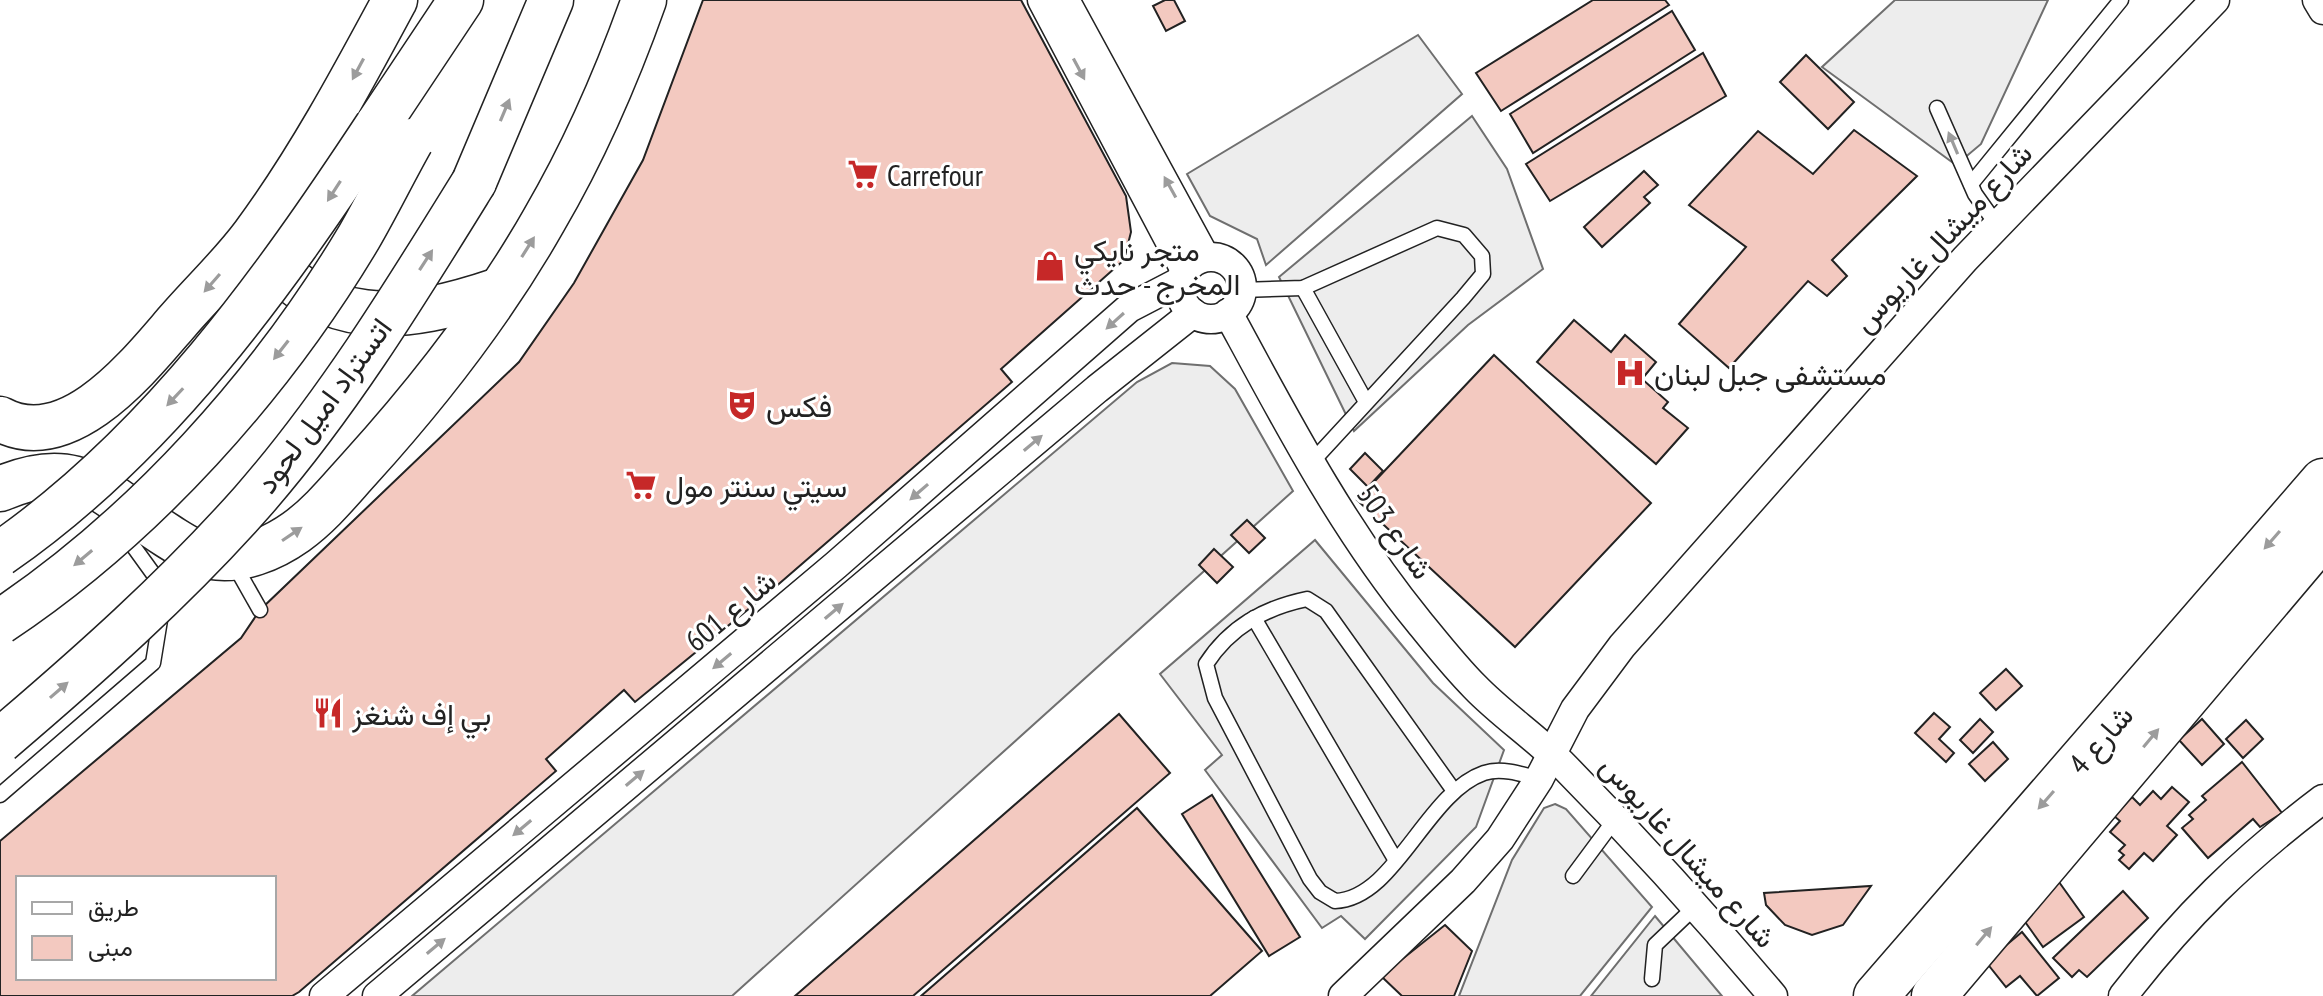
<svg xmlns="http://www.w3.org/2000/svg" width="2323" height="996" font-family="'PT Sans Narrow',Vazirmatn,sans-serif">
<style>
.parking{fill:#ededed;stroke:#6f6f6f;stroke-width:2}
.building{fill:#f3c9c0;stroke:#222;stroke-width:2;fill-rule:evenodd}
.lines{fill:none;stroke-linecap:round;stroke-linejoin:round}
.service-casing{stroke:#222;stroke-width:17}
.minor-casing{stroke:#222;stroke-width:31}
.trunk-casing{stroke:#222;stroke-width:47}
.motorway-casing{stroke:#222;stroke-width:47}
.service{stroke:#fff;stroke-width:14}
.minor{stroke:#fff;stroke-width:28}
.trunk{stroke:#fff;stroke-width:44}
.motorway{stroke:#fff;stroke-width:44}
.motorway-bridge-casing{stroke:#222;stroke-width:47;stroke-linecap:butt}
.motorway-bridge{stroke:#fff;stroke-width:44}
.oneway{fill:#9c9c9c}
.labels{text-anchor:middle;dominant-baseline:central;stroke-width:6;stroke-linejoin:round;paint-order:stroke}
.poi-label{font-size:30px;fill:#222;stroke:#fff;text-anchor:start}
.street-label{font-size:30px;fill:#222;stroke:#fff}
</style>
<rect width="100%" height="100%" fill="#fff"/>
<g class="parking">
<polygon points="1895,0 2048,0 1981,144 1956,165 1822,67"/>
<polygon points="1418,35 1462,94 1266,265 1257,239 1210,216 1187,174"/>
<polygon points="1472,116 1507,169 1543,269 1468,325 1354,431 1279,277"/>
<polygon points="1172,363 1210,366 1235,389 1293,491 732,996 412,996 1137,382"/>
<polygon points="1315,540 1433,683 1504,750 1476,827 1365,939 1341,916 1322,928 1205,770 1222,755 1160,674"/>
<polygon points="1555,804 1566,809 1652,907 1580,996 1459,996 1512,860 1544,808"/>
<polygon points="1655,916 1722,996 1591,996"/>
</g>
<g class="building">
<path d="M703 0H1021L1126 196 1131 232 1124 260 1001 369 1012 382 773 589 635 702 624 690 546 759 556 771 299 992 292 996H0V841L241 638 260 610 519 362 574 283 643 160ZM18 878H274V978H18Z"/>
<polygon points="1165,0 1174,0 1185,21 1166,31 1153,6"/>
<polygon points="1593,0 1665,0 1669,5 1501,111 1476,73"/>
<polygon points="1672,11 1695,50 1533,153 1510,114"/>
<polygon points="1703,53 1726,96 1550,201 1526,164"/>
<polygon points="1806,55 1854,102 1828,129 1780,82"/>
<polygon points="1854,130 1917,176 1832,260 1847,276 1827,296 1808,281 1729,368 1679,324 1746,247 1689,205 1758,131 1813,174"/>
<polygon points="1644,171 1658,185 1644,197 1650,203 1602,247 1584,227"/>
<polygon points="1574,320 1611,352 1625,335 1656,362 1642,379 1668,402 1663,408 1688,428 1656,464 1537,362"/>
<polygon points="1494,355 1651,503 1515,647 1357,500"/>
<polygon points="1365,453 1383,471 1368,487 1350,469"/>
<polygon points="1247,520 1265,538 1249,553 1231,535"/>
<polygon points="1214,549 1233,567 1217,583 1199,565"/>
<polygon points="2006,669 2022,686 1996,710 1980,693"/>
<polygon points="1934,713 1950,727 1939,739 1954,753 1946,762 1915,733"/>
<polygon points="1119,714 1170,773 913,996 795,996"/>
<polygon points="1980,719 1993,732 1973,753 1960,740"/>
<polygon points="2202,719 2224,744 2202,765 2179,740"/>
<polygon points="2246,720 2263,739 2243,758 2226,739"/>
<polygon points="1993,742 2008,759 1985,781 1969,764"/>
<polygon points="2242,762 2282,813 2260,827 2253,819 2208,858 2182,828 2193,819 2189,815 2206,800 2202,796"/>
<polygon points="2172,787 2189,802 2167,826 2177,835 2153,861 2144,853 2129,869 2119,860 2124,855 2119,851 2125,845 2110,832 2120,821 2114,816 2132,797 2140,805 2153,791 2161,799"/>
<polygon points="1212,795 1300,937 1269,956 1182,814"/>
<polygon points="1137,808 1262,951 1210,996 921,996"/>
<polygon points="2059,882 2084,917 2043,947 2018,912"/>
<polygon points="1871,886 1843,925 1812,935 1785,925 1766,905 1764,893"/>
<polygon points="2123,891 2148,918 2087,977 2079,970 2072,977 2053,958"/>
<polygon points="1445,925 1472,951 1454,996 1402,996 1381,976"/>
<polygon points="2022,932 2059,978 2037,996 2020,976 2006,987 1986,962"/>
</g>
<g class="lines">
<g class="service-casing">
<g id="service">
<polyline points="1937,108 1975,194 1997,225"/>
<polyline points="1971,184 2121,0"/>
<polyline points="1303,288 1366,402"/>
<polyline points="1241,290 1303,288 1437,228 1464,235 1482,256 1483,274 1463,298 1310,464"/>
<polyline points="123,532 162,586"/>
<polyline points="234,564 260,610"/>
<polyline points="1254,618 1395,859"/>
<path d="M1454 791 1326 611 1307 599C1264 608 1230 627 1206 664L1215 698 1310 879 1320 892 1335 901C1395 899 1426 793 1484 773 1501 767 1522 774 1539 779"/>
<polyline points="0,795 153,663 161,614"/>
<polyline points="1573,876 1616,818"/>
<polyline points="1652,979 1655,945 1697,905"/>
</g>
</g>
<g class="minor-casing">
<g id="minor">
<polyline points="1042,0 1185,270"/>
<polyline points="1065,0 1205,257"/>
<polyline points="2317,0 2323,10"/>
<circle cx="1211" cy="288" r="31"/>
<path d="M1228 313C1286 420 1342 528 1419 622 1437 644 1455 667 1475 687 1501 714 1534 736 1561 763 1635 838 1705 915 1773 996"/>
<polyline points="324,996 836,565 1129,308 1181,281"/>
<polyline points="377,996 1097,389 1193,313"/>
<polyline points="1343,996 1463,881 1500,839 1539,779 1575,709 1622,646 1965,259 2215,0"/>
<path d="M2123 996C2185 916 2242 860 2323 799"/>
</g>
</g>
<g class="trunk-casing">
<g id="trunk">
<polyline points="1876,996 2323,481"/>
<polyline points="1934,996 2323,536"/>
</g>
</g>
<g class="motorway-casing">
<g id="motorway">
<polyline points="377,126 461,0"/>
<polyline points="474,182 551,0"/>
<path d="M257 241C318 334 405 322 499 290"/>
<path d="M0 419C68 456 138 367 177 322 202 293 231 266 254 235 308 162 352 80 395 0"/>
<path d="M0 489C80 454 103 495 168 536 181 544 195 554 211 557 241 562 272 549 296 532 321 514 340 490 360 468 428 393 494 308 544 220 585 150 617 76 644 0"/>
</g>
</g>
<use href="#service" class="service"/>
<use href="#minor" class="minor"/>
<use href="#trunk" class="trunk"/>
<use href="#motorway" class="motorway"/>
<g class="motorway-bridge-casing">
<g id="motorway-bridge">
<path d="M0 554C159 444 272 285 377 126"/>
<path d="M0 622C144 526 270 386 359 237 377 206 393 173 411 141"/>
<path d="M0 741C88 666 175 589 252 502 337 405 406 292 474 182"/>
</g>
</g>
<use href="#motorway-bridge" class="motorway-bridge"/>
</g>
<defs><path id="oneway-solid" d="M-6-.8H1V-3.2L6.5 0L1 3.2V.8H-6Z" transform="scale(2)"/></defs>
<g class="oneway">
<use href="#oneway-solid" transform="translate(358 69) rotate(118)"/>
<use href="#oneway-solid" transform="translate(1079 69) rotate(62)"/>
<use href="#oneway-solid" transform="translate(505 110) rotate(-67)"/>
<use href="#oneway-solid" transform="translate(1953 143) rotate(-113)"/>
<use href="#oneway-solid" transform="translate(1170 187) rotate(-119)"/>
<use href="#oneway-solid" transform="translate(334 191) rotate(123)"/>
<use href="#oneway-solid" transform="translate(528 247) rotate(-58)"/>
<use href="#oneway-solid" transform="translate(426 260) rotate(-57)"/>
<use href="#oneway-solid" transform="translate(212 283) rotate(131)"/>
<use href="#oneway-solid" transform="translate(1115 321) rotate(138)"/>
<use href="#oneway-solid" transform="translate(281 350) rotate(128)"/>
<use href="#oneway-solid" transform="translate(175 397) rotate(133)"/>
<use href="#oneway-solid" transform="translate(1033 443) rotate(-40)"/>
<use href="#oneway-solid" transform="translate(919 492) rotate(139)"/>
<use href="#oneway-solid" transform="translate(292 534) rotate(-34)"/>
<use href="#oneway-solid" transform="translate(2272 540) rotate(131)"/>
<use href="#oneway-solid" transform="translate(83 558) rotate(140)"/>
<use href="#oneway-solid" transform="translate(834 611) rotate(-40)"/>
<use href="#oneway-solid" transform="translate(722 661) rotate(140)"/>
<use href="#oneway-solid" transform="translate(59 690) rotate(-41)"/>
<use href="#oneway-solid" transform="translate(2151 738) rotate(-50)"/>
<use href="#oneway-solid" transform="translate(635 778) rotate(-40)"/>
<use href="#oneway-solid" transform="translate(2046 800) rotate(131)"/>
<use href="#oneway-solid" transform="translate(522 828) rotate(140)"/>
<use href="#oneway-solid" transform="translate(1984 936) rotate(-50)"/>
<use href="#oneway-solid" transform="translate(436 946) rotate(-40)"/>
</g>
<defs>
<g id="supermarket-bare" transform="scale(2.4)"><path d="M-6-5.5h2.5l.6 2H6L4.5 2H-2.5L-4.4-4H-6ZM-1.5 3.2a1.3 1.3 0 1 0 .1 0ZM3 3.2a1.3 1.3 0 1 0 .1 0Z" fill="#c62828" stroke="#fff" stroke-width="2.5" paint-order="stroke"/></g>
<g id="shop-bare" transform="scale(2.4)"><path d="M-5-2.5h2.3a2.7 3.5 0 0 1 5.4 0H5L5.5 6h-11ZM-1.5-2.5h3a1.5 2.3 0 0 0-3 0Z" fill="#c62828" stroke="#fff" stroke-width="2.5" paint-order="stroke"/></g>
<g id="hospital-bare" transform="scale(2.4)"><path d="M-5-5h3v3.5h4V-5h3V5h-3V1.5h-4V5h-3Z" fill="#c62828" stroke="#fff" stroke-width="2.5" paint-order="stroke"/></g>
<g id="theatre-bare" transform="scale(2.4)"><path d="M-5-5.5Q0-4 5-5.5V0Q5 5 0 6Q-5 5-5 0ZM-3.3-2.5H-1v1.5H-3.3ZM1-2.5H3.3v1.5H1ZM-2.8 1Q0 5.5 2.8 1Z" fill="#c62828" stroke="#fff" stroke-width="2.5" paint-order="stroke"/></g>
<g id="restaurant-bare" transform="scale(2.4)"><path d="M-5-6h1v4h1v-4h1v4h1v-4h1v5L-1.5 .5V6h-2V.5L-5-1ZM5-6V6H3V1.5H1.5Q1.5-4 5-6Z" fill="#c62828" stroke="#fff" stroke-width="2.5" paint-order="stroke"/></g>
</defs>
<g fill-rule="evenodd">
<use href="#supermarket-bare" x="863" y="174"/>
<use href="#shop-bare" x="1050" y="266"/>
<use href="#hospital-bare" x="1630" y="373"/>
<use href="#theatre-bare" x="742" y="405"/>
<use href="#supermarket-bare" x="641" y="485"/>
<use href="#restaurant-bare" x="328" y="713"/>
</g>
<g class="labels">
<g class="poi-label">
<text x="887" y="174">Carrefour</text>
<text x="1074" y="249">متجر نايكي<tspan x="1074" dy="34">المخرج - حدث</tspan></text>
<text x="1654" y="373">مستشفى جبل لبنان</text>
<text x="766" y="405">فكس</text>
<text x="665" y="485">سيتي سنتر مول</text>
<text x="352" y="713">بي إف شنغز</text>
</g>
<g class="street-label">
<text transform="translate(1942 237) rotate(-47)">شارع ميشال غاريوس</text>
<text transform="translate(323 405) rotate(-54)">اتستراد اميل لحود</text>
<text transform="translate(1396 531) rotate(55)">شارع 503</text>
<text transform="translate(730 610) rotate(-40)">شارع 601</text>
<text transform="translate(2100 739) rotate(-49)">شارع 4</text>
<text transform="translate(1689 851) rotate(48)">شارع ميشال غاريوس</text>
</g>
</g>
<rect x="16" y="876" width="260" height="104" fill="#ffffff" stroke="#a7a7a7" stroke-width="2"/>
<rect x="32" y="902" width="40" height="12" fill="#ffffff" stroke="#a7a7a7" stroke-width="2"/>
<text x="88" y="916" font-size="24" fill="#222222">طريق</text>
<rect x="32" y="936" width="40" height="24" fill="#f3c9c0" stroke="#a7a7a7" stroke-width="2"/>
<text x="88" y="956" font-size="24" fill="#222222">مبنى</text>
</svg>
